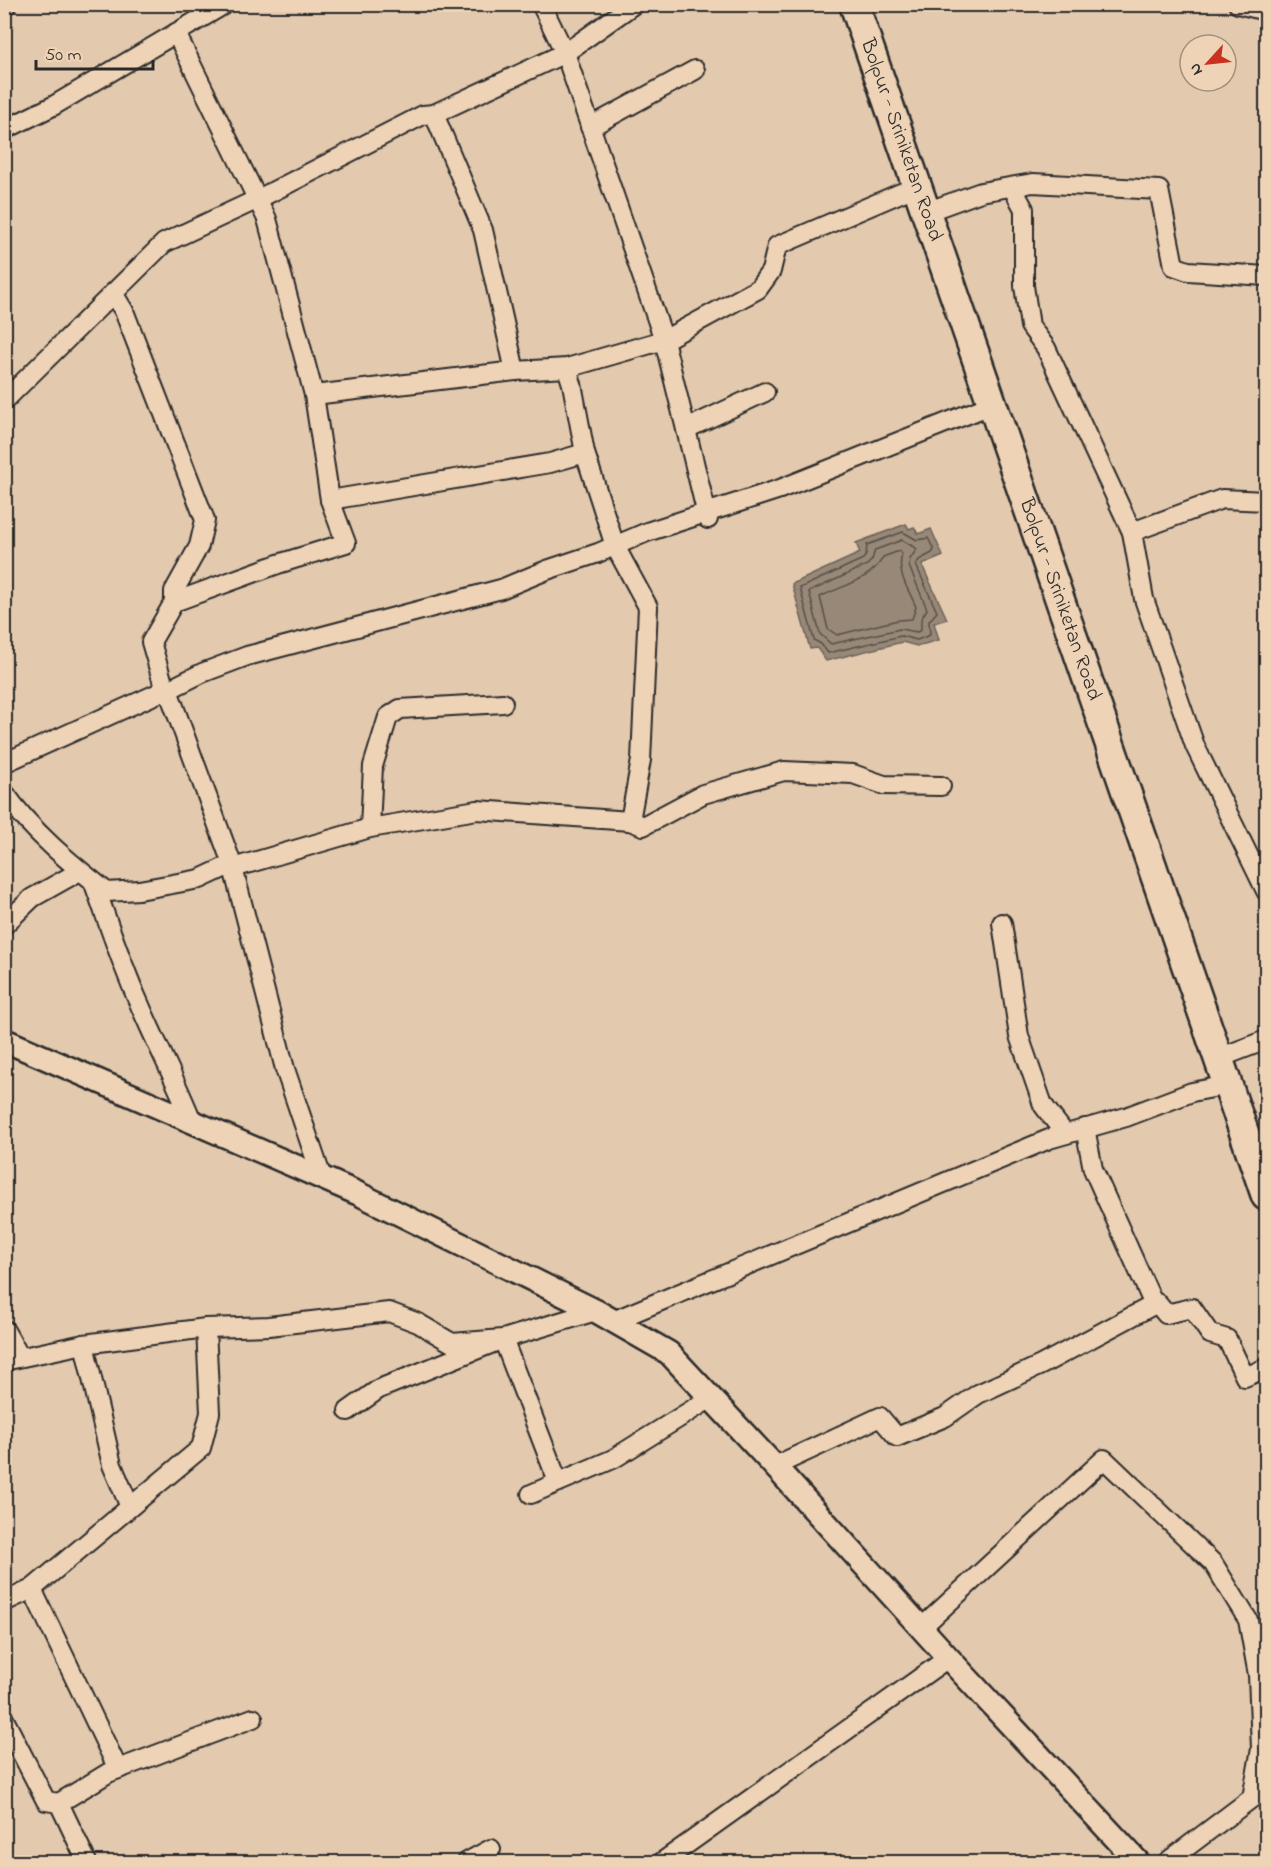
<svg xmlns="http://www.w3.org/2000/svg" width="1271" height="1867" font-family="'Indie Flower',sans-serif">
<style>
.water{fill:#988877;stroke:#6c6359;stroke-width:1.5}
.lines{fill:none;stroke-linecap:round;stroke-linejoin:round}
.shore{stroke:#575049;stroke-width:1.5}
.minor-casing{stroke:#2b2b2b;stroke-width:22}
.tertiary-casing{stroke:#2b2b2b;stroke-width:27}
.primary-casing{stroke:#2b2b2b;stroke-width:33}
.minor{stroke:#efd3b6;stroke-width:18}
.tertiary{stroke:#efd3b6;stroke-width:22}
.primary{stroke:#efd3b6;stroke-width:28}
.labels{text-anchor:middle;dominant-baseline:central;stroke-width:4.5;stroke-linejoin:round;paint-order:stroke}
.street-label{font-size:21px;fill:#2b2b2b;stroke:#efd3b6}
</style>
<rect width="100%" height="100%" fill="#e3c9ae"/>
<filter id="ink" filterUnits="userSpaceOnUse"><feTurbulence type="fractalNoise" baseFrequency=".0167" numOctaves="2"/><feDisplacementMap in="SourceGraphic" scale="12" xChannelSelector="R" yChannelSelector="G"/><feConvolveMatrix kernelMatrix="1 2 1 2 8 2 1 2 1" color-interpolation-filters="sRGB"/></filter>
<g filter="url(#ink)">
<polygon class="water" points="906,524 909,529 914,527 918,534 931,529 943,556 922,565 947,619 934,623 939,640 917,646 902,642 826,661 817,648 810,649 792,584 860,553 856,543"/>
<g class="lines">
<g class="shore">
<polygon points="903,532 917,540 928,538 934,550 932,553 919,560 916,565 937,612 929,621 930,635 917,640 901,636 828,653 821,644 814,640 800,588 863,559 866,555 867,545"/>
<polygon points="902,540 917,549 910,559 909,566 927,609 921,619 921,630 917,632 900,629 831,644 820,634 809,592 867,565 872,560 875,550"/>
<path d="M899 551 902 554C896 573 909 590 916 607L912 619 898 620 837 635 828 629 820 597C841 586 872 580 883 557Z"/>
</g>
<g class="minor-casing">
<g id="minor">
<polyline points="541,4 565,53 664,340 708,519"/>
<polyline points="1238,4 1266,11"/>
<polyline points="4,6 7,4"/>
<polyline points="434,114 483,230 515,371"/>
<polyline points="590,127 695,70"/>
<polyline points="4,130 53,106 225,4"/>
<polyline points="1012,187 1024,209 1024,286 1030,326 1046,348 1132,532 1144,599 1195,746 1266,891"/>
<polyline points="926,212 981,192 1033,183 1159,190 1174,266 1188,271 1266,276"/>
<polyline points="567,368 572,384 585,453 615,546 648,607 641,760 630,821"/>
<polyline points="314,395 515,371 567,368 664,340 758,289 771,271 777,246 917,186"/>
<polyline points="4,401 164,243 258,199 423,115 434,114 565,53 634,4"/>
<polyline points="686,429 765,392"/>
<polyline points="330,500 550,463 585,453"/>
<polyline points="1132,532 1222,499 1266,501"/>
<polyline points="174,602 278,564 346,543 330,500 314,395 267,219 176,33"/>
<polyline points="4,763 165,690 151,642 174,602 174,591 199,546 205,520 124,311 113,293"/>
<path d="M4 792C31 831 70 863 107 892L139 890 200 879 232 864 168 690 202 673 247 656 501 589 547 570 598 553 647 532 780 489 993 404"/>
<polyline points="370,828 373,766 388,717 400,709 503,703"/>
<polyline points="232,864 285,1069 322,1178"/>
<polyline points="233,868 370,828 477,810 630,821 643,826 703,794 784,771 853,774 884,785 941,786"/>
<path d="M93 881C108 922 121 963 139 1003 156 1043 176 1081 192 1121"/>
<polyline points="1002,923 1019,1036 1043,1105 1065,1134"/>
<polyline points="4,925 32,898 80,871"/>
<polyline points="1219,1058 1266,1040"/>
<polyline points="1085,1128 1093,1169 1154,1305"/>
<polyline points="613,1321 1049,1139 1126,1117 1192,1092 1228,1085"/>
<polyline points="4,1329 20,1357"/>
<polyline points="84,1344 112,1465 130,1507"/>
<polyline points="4,1361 84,1344 206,1328 269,1326 389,1312 418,1323 452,1343 503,1339 596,1311"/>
<polyline points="348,1411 379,1389 503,1339 558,1482"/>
<polyline points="775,1466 880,1417 897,1437 945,1417 978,1394 1041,1365 1157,1303 1166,1314 1192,1308 1210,1334 1227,1339 1245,1377 1266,1368"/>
<polyline points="531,1494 613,1459 711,1398"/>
<polyline points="32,1589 118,1769"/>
<polyline points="4,1602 32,1589 201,1448 210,1413 206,1328"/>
<polyline points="921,1628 1104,1459 1213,1563 1248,1620 1258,1675 1261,1749 1252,1798 1167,1862"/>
<polyline points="4,1719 46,1801 59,1803"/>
<polyline points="87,1862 59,1803 108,1773 253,1718"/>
<polyline points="467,1862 491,1849"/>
<polyline points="662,1862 948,1658"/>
</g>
</g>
<g class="tertiary-casing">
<polyline id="tertiary" points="4,1040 357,1193 596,1311 669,1353 779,1471 954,1664 1138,1862"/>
</g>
<g class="primary-casing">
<g id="primary">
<path id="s1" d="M854 4 1266 1196"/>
</g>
</g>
<use href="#minor" class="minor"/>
<use href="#tertiary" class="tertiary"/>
<use href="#primary" class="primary"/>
</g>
</g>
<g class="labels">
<g class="street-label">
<text stroke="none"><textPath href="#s1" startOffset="144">Bolpur - Sriniketan Road</textPath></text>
<text stroke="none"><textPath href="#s1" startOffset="630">Bolpur - Sriniketan Road</textPath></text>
</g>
</g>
<rect width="1271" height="1867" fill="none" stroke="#efd3b6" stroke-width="24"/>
<rect x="12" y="12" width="1247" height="1843" fill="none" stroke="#2b2b2b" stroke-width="2" filter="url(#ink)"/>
<g transform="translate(1208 63) rotate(243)"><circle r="28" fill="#efd3b6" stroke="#a1907e" stroke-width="1.5"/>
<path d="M0-4.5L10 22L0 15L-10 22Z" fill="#c8321e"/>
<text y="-9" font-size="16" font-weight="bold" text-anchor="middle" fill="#2b2b2b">N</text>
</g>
<path d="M36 60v9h117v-9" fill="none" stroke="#2b2b2b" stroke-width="3"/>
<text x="45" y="60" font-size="18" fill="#2b2b2b" stroke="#efd3b6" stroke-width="4.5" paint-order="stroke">50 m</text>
</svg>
